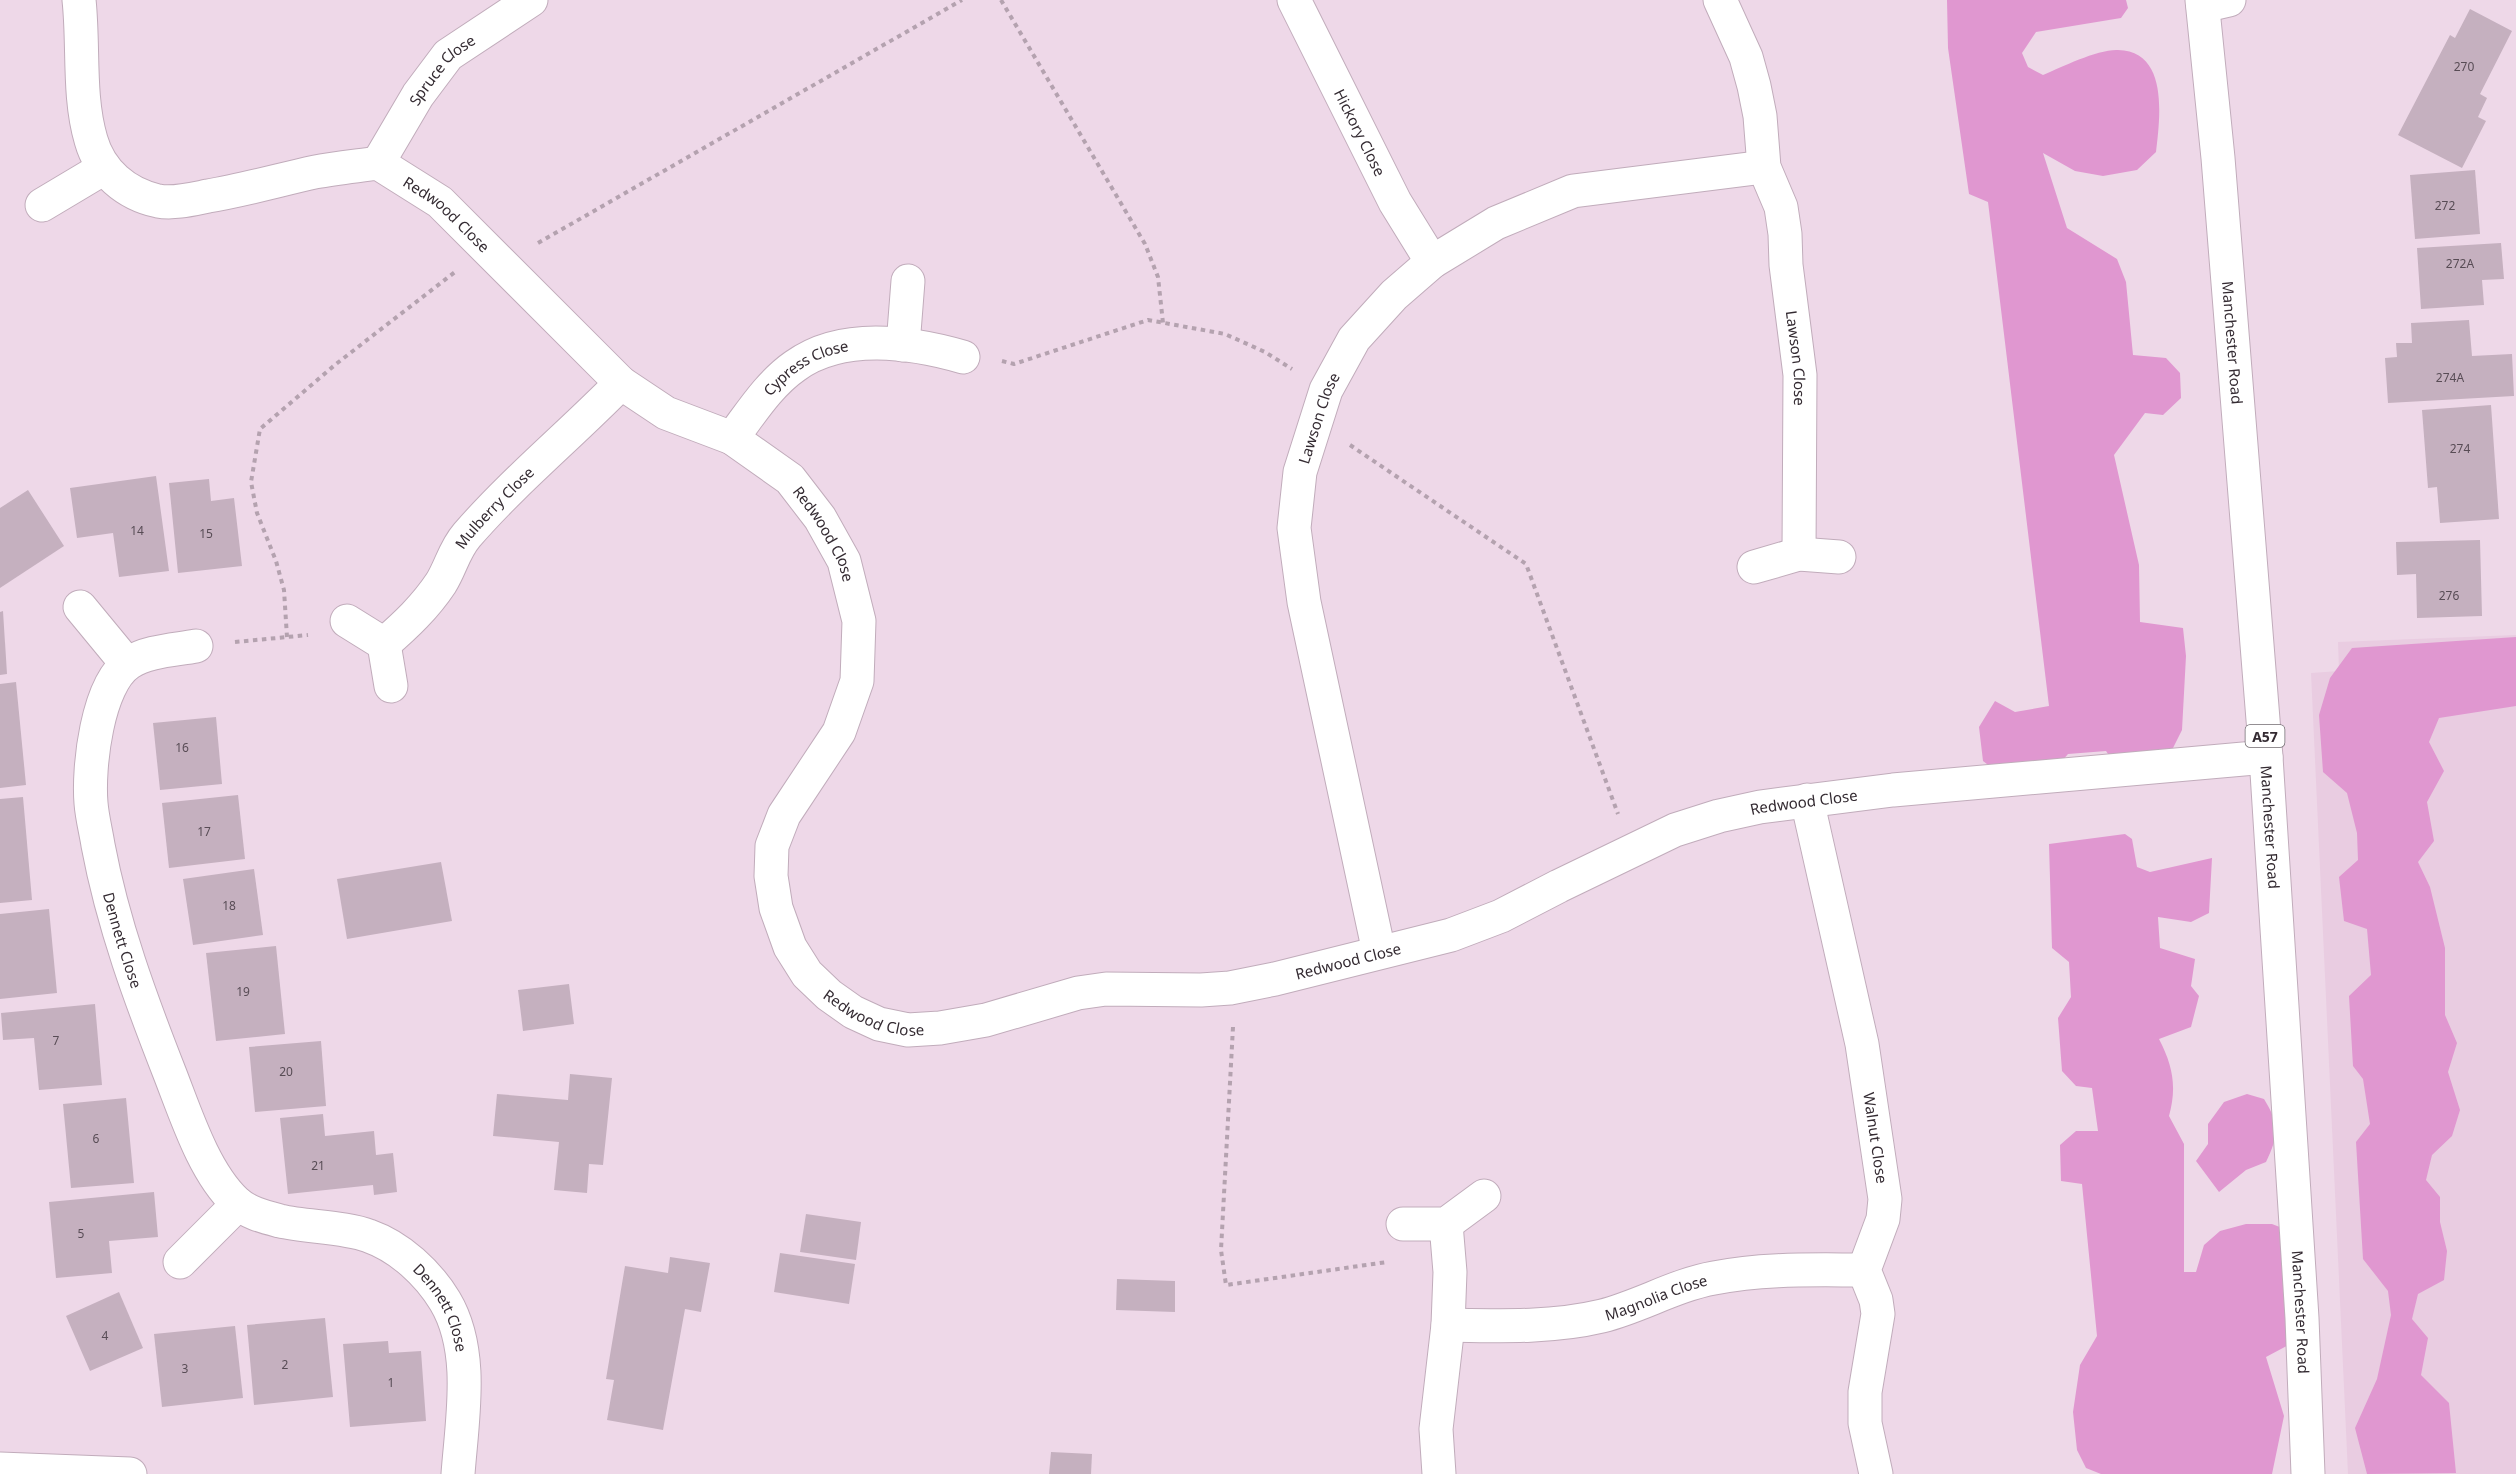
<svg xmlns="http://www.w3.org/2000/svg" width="2516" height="1474" font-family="'Noto Sans',sans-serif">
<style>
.built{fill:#e9cce1}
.green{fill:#e097d0}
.building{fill:#c5b0bf}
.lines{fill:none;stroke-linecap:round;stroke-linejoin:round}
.minor-casing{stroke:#c1acbb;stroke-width:35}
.tertiary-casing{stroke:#c1acbb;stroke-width:35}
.primary-casing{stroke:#c1acbb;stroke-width:35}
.path{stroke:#b4a2af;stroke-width:4;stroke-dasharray:4.5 4.5;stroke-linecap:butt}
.minor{stroke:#fff;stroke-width:33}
.tertiary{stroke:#fff;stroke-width:33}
.primary{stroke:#fff;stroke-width:33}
.labels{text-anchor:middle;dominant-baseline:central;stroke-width:4.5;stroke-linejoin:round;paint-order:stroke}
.number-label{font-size:12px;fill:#584c55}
.shield{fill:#fff;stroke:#716b70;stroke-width:1.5}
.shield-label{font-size:14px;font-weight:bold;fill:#342b32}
.street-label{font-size:15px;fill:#342b32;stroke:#fff}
</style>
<rect width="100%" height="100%" fill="#eed8e8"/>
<polygon class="built" points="2516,635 2516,1474 2348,1474 2311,673 2339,671 2338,642"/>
<g class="green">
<path d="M1947 0H2126L2128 8 2121 18 2036 32 2022 53 2028 67 2043 75C2062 67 2098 49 2118 50 2169 51 2160 118 2156 152L2137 170 2103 176 2075 171 2043 153 2067 228 2117 259 2126 282 2133 355 2166 358 2180 373 2181 398 2163 415 2145 413 2114 455 2139 565 2140 622 2183 628 2186 656 2182 730 2169 756 2122 774 2106 751 2068 754 2054 770 2000 774 1983 761 1979 727 1995 701 2015 712 2049 706 1988 202 1969 194 1948 48Z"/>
<polygon points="2516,637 2516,706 2439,718 2429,742 2444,771 2427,802 2434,841 2418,862 2430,887 2445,948 2445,1015 2457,1043 2448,1072 2460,1110 2452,1136 2432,1155 2426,1180 2440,1197 2440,1222 2447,1251 2444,1280 2418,1294 2412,1319 2428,1338 2421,1375 2449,1403 2456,1473 2367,1474 2355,1428 2377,1379 2391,1315 2388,1291 2363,1259 2356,1142 2370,1124 2363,1079 2353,1066 2349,996 2371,975 2367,929 2344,921 2339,877 2358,860 2357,833 2347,793 2323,772 2319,715 2330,678 2352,648"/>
<path d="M2125 834 2132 839 2137 867 2150 872 2212 858 2209 913 2191 922 2158 917 2160 948 2195 959 2191 986 2199 996 2191 1027 2159 1039C2173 1066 2177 1087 2169 1116L2184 1144V1272H2196L2204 1245 2220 1231 2246 1224H2272L2290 1231 2296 1341 2266 1357 2284 1416 2272 1474H2101L2086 1468 2077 1450 2073 1412 2080 1365 2097 1336 2082 1184 2061 1181 2060 1145 2076 1131H2098L2092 1088 2076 1086 2062 1071 2058 1018 2071 997 2069 962 2052 948 2049 844Z"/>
<path d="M2247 1094 2264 1099C2279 1123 2279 1136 2266 1162L2246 1170 2219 1192 2196 1161 2208 1144V1124L2224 1102Z"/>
</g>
<g class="building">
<polygon points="2470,9 2512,31 2480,94 2487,98 2478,117 2486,121 2462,168 2398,135 2450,35 2455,38"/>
<polygon points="2475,170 2480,234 2415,239 2410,175"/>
<polygon points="2501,243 2504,279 2482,280 2484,305 2421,309 2417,248"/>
<polygon points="2469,320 2472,356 2512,354 2514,396 2388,403 2385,358 2397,357 2396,343 2412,343 2411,323"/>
<polygon points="2491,405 2499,519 2440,523 2437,487 2428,488 2422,410"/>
<polygon points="156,476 169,571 119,577 113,533 77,538 70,488"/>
<polygon points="209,479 211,501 234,498 242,566 178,573 169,483"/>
<polygon points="28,490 64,546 0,588 0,508"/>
<polygon points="2480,540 2482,616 2417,618 2416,574 2397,575 2396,542"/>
<polygon points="3,611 7,674 0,675 0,612"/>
<polygon points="16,682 26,785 0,788 0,684"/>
<polygon points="216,717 222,784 160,790 153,723"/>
<polygon points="238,795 245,859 169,868 162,803"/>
<polygon points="23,797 32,900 0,903 0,799"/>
<polygon points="441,862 452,921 347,939 337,879"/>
<polygon points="254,869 263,935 193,945 183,879"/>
<polygon points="49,909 57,993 0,999 0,914"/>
<polygon points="276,946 285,1034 216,1041 206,953"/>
<polygon points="569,984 574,1024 523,1031 518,990"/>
<polygon points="95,1004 102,1085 39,1090 34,1038 3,1040 1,1013"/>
<polygon points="321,1041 326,1106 255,1112 249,1047"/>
<polygon points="570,1074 612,1078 603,1165 589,1164 587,1193 554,1190 559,1142 493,1136 497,1094 568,1100"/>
<polygon points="126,1098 134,1183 71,1188 63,1104"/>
<polygon points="323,1114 325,1136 374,1131 376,1155 393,1153 397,1192 374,1195 373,1185 288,1194 280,1118"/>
<polygon points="154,1192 158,1237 109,1241 112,1273 56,1278 49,1202"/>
<polygon points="806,1214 861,1222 856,1260 800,1252"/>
<polygon points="780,1253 855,1264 849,1304 774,1292"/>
<polygon points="670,1257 710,1263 701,1312 685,1309 663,1430 607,1420 614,1380 606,1379 625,1266 668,1273"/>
<polygon points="1117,1279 1175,1281 1175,1312 1116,1310"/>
<polygon points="119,1292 143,1348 90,1371 66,1316"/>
<polygon points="325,1318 333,1397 254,1405 247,1325"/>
<polygon points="235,1326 243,1398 162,1407 154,1334"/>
<polygon points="388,1341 389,1353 421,1351 426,1421 350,1427 343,1344"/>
<polygon points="1051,1452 1092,1454 1091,1474 1049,1474"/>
</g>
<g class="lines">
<g class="minor-casing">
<g id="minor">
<path id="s1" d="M79 0C84 46 78 96 91 140 100 172 126 194 158 201 174 204 193 199 208 196 244 190 279 180 315 172 335 168 357 166 378 163L440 202 621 383 666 413 732 438 790 479 820 518 844 561 859 621 857 681 839 732 784 815 772 846 771 876 776 908 790 947 807 974 829 995 853 1012 879 1024 908 1030 940 1028 986 1020 1078 993 1106 989 1201 990 1230 988 1275 979 1451 935 1501 916 1559 886 1675 830 1719 816 1760 807 1893 790 2266 757"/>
<path id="s2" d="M1294 0 1395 202 1432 262"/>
<path id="s3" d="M1720 0 1746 57 1754 86 1760 116 1764 167 1781 207 1785 234 1786 265 1800 375 1799 554"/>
<path id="s4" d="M378 163 418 95 448 55 531 0"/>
<polyline points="42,205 104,168"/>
<polyline points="903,345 908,281"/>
<path id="s5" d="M732 438C751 413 769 384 795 366 842 332 911 342 963 357"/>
<polyline points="1754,567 1799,554 1839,557"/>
<polyline points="80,607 127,664"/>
<polyline points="347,621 384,644 391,686"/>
<path id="s6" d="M384 644C406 625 425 607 441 583 451 567 454 550 467 535 514 481 570 435 621 383"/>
<path id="s7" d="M196 646C174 650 147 651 129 663 97 684 88 768 91 803 92 817 96 832 98 845 113 925 141 1000 170 1074 186 1115 204 1172 236 1202 248 1213 265 1217 280 1221 306 1227 346 1227 369 1236 400 1247 428 1273 445 1301 475 1351 462 1419 458 1474"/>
<path id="s8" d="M1807 800 1862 1044 1885 1199 1883 1219 1864 1270 1876 1300 1878 1314 1865 1392V1423L1876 1474"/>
<path id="s9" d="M1379 952 1304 602 1294 528 1300 472 1326 390 1354 339 1394 295 1432 262 1496 223 1573 191 1764 167"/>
<polyline points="1403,1224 1446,1224 1484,1196"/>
<polyline points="180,1262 238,1204"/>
<path id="s10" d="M1448 1325C1499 1326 1552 1328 1602 1316 1641 1306 1675 1285 1714 1278 1764 1268 1813 1270 1864 1270"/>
<polyline points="0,1469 130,1474"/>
<polyline points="1439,1474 1436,1429 1448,1325 1450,1272 1446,1224"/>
</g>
</g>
<g class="tertiary-casing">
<polyline id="tertiary" points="2203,6 2229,0"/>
</g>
<g class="primary-casing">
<g id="primary">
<path id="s11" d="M2202 0 2218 158 2266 757 2302 1318 2308 1474"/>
</g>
</g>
<g class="path">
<polyline points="1001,0 1145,244 1158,277 1163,323"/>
<polyline points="538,243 962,0"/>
<polyline points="1002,361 1014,364 1148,320 1225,334 1265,352 1292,369"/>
<polyline points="1350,445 1526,564 1618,814"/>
<polyline points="287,637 284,590 276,561 257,513 251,482 260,429 336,364 455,272"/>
<polyline points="235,642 308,635"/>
<polyline points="1233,1027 1221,1250 1226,1285 1387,1262"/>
</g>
<use href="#minor" class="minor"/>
<use href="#tertiary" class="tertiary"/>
<use href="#primary" class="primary"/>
</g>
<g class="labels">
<g class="number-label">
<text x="2464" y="66">270</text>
<text x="2445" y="205">272</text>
<text x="2460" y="263">272A</text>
<text x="2450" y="377">274A</text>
<text x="2460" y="448">274</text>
<text x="137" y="530">14</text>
<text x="206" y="533">15</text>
<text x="2449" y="595">276</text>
<text x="182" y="747">16</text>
<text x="204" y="831">17</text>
<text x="229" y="905">18</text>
<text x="243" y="991">19</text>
<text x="56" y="1040">7</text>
<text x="286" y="1071">20</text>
<text x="96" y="1138">6</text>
<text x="318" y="1165">21</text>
<text x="81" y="1233">5</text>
<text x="105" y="1335">4</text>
<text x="285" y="1364">2</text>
<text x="185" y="1368">3</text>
<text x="391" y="1382">1</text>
</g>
<rect class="shield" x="2245.5" y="725" width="39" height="22" rx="4.5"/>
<g class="shield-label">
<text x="2265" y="736">A57</text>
</g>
<g class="street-label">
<text stroke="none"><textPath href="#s4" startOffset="114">Spruce Close</textPath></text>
<text stroke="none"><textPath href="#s2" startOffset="148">Hickory Close</textPath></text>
<text stroke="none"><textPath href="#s1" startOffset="546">Redwood Close</textPath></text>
<text stroke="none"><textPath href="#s11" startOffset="344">Manchester Road</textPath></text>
<text stroke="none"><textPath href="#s3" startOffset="370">Lawson Close</textPath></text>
<text stroke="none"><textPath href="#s5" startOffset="105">Cypress Close</textPath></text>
<text stroke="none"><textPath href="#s9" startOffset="546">Lawson Close</textPath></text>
<text stroke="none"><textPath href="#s6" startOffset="177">Mulberry Close</textPath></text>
<text stroke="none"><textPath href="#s1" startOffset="1050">Redwood Close</textPath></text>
<text stroke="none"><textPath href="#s1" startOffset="2580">Redwood Close</textPath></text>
<text stroke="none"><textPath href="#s11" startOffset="830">Manchester Road</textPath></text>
<text stroke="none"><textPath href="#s7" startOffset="360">Dennett Close</textPath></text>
<text stroke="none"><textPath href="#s1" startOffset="2094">Redwood Close</textPath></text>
<text stroke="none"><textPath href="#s1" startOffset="1608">Redwood Close</textPath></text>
<text stroke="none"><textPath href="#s8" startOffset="345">Walnut Close</textPath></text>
<text stroke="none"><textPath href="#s10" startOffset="212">Magnolia Close</textPath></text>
<text stroke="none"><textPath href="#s7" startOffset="892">Dennett Close</textPath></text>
<text stroke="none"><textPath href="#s11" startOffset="1316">Manchester Road</textPath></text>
</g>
</g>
</svg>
